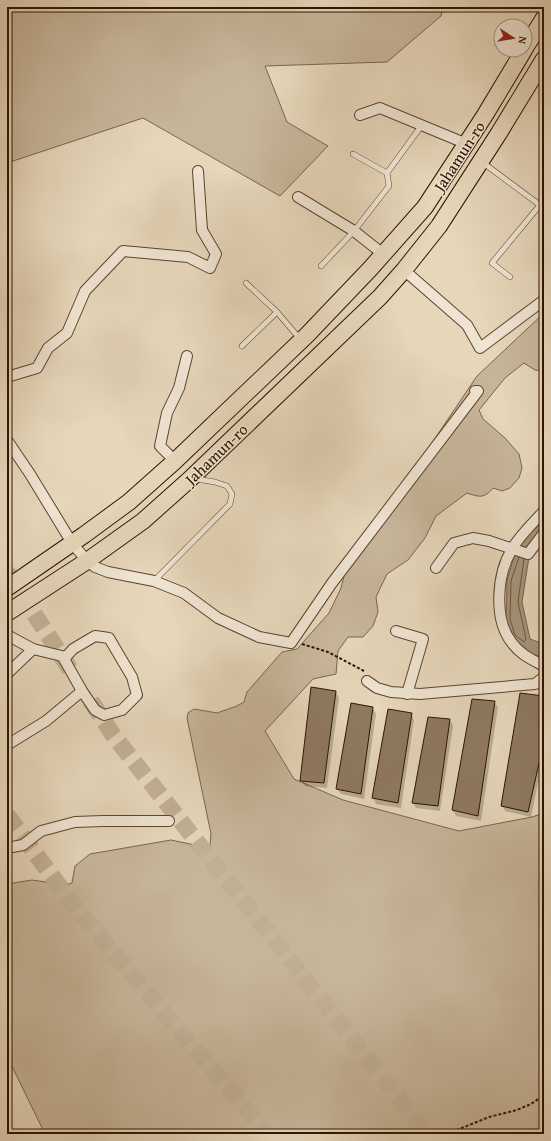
<svg xmlns="http://www.w3.org/2000/svg" width="551" height="1141" font-family="'Gentium Book Plus',serif">
<style>
.green{fill:#c7b59a;stroke:#7a644d}
.water{fill:#a7947b;stroke:#77614a}
.shadow{fill:#0003}
.lines{fill:none;stroke-linecap:round;stroke-linejoin:round}
.shore{stroke:#6a543e;stroke-width:1}
.building{fill:#8e7961;stroke:#2e1400}
.trunk-tunnel{stroke:#c1af95;stroke-width:17;stroke-dasharray:17 8;stroke-linecap:butt}
.service-casing{stroke:#5c442e;stroke-width:6}
.minor-casing{stroke:#5c442e;stroke-width:12}
.primary-casing{stroke:#2e1400;stroke-width:18}
.path{stroke:#2e1400;stroke-width:2;stroke-dasharray:3 2;stroke-linecap:butt}
.service{stroke:#efe4d2;stroke-width:5}
.minor{stroke:#efe4d2;stroke-width:10}
.primary{stroke:#e6d6ba;stroke-width:16}
.labels{text-anchor:middle;dominant-baseline:central;stroke-width:3;stroke-linejoin:round;paint-order:stroke}
.street-label{font-size:16px;fill:#2e1400;stroke:#efe4d2}
</style>
<rect width="100%" height="100%" fill="#e6d6ba"/>
<filter id="stains"><feTurbulence type="fractalNoise" baseFrequency=".005" numOctaves="4"/><feColorMatrix values="0 0 0 0 .2 0 0 0 0 .09 0 0 0 0 .02 0 0 0 .5 -.17"/></filter>
<radialGradient id="worn" r=".72"><stop offset=".6" stop-color="#630" stop-opacity="0"/><stop offset="1" stop-color="#630" stop-opacity=".3"/></radialGradient>
<g class="green">
<polygon points="7,7 443,7 441,16 387,62 265,66 287,122 328,146 280,196 143,118 7,163"/>
<path d="M544 313V371L535 370 524 363 505 378 479 410 483 419 505 438 519 454 522 468 519 478 510 488 502 491 493 488C484 499 479 497 467 493L436 516 425 538 408 560 387 574 376 597 378 612 373 626 363 637H348L338 651 336 674 313 679 265 731 294 779 343 800 459 831 532 817 544 813V1134H45L7 1056V884L32 880 46 882 57 888 72 883 75 866 90 854 171 840 195 845H210L211 834 187 718 188 713 194 709 217 713 237 706 244 702 247 692 282 652 297 649 329 613 341 588 345 572 477 376Z"/>
</g>
<polygon class="water" points="544,515 544,538 529,557 522,602 530,639 544,644 544,657 532,654 512,638 506,620 507,580 516,551"/>
<g class="shadow">
<polygon points="336,692 339,698 327,788 305,786 301,781"/>
<polygon points="544,697 544,754 531,817 505,811 502,806"/>
<polygon points="494,702 498,707 481,821 456,816 453,810"/>
<polygon points="373,708 376,714 364,799 341,794 337,789"/>
<polygon points="389,710 411,714 414,720 401,808 376,804 373,798"/>
<polygon points="450,720 453,726 440,811 416,808 413,803"/>
</g>
<g class="lines">
<polyline class="shore" points="519,557 511,581 510,619 515,635 524,642 526,639 518,602 524,559"/>
</g>
<g class="building">
<polygon points="311,687 336,691 324,783 300,781"/>
<polygon points="520,693 544,696 544,731 540,759 528,812 501,806"/>
<polygon points="472,699 495,701 478,816 452,810"/>
<polygon points="351,703 373,707 361,794 336,789"/>
<polygon points="388,709 412,713 398,803 372,798"/>
<polygon points="428,717 450,719 438,806 412,803"/>
</g>
<g class="lines">
<g class="trunk-tunnel">
<polyline points="7,572 70,669"/>
<polyline points="91,701 113,735 427,1134"/>
<polyline points="7,815 75,907 267,1134"/>
</g>
<g class="service-casing">
<g id="service">
<polyline points="353,154 387,173"/>
<polyline points="482,162 544,208"/>
<polyline points="321,266 354,231 389,186 387,173 422,125"/>
<polyline points="510,277 492,263 540,205"/>
<polyline points="246,283 277,312 300,339"/>
<polyline points="242,346 277,312"/>
<polyline points="154,581 230,504 232,494 227,486 215,482 196,479"/>
</g>
</g>
<g class="minor-casing">
<g id="minor">
<polyline points="360,115 380,108 467,144"/>
<polyline points="298,197 354,231 383,254"/>
<polyline points="404,270 467,325 480,348 544,300"/>
<polyline points="7,377 37,368 48,348 67,333 85,291 123,251 188,257 210,268 216,254 202,230 198,171"/>
<polyline points="7,440 30,474 72,543 87,561 95,567 108,572 154,581 184,593 218,618 259,637 291,643 332,583 478,391 475,391"/>
<polyline points="175,461 160,446 167,413 179,388 187,356"/>
<path d="M544 511C533 523 520 535 512 549 497 574 493 619 512 643 521 655 531 659 544 666"/>
<polyline points="436,568 454,543 473,538 489,541 528,554 544,533"/>
<polyline points="396,631 423,639 407,694"/>
<polyline points="7,635 33,649"/>
<polygon points="95,636 109,638 132,677 137,695 122,710 104,715 95,710 82,691 64,659 73,649"/>
<polyline points="7,674 33,649 66,657"/>
<polyline points="367,681 377,688 391,692 420,694 535,684 544,677"/>
<polyline points="7,745 46,721 82,691"/>
<polyline points="7,848 23,845 41,831 75,822 103,821 169,821"/>
</g>
</g>
<g class="primary-casing">
<g id="primary">
<polyline points="525,48 544,18"/>
<polyline points="7,588 84,535 129,502 175,461 307,335 370,269 425,207 485,115 524,50"/>
<polyline points="7,613 87,561 143,521 189,480 380,297 404,270 439,226 499,133 544,59"/>
</g>
</g>
<g class="path">
<polyline points="302,644 328,652 364,671"/>
<polyline points="447,1134 489,1117 517,1110 531,1104 544,1095"/>
</g>
<use href="#service" class="service"/>
<use href="#minor" class="minor"/>
<use href="#primary" class="primary"/>
</g>
<g class="labels">
<g class="street-label">
<text transform="translate(459 156) rotate(-57)">Jahamun-ro</text>
<text transform="translate(216 454) rotate(-44)">Jahamun-ro</text>
</g>
</g>
<rect width="551" height="1141" fill="none" stroke="#e6d6ba" stroke-width="24"/>
<rect x="8" y="8" width="535" height="1125" fill="none" stroke="#2e1400" stroke-width="2"/>
<rect x="12" y="12" width="527" height="1117" fill="none" stroke="#2e1400"/>
<g transform="translate(513 38) rotate(102)"><circle r="19" fill="#efe4d2" stroke="#a2917e"/>
<path d="M0-3L7 15L0 10L-7 15Z" fill="#8f2418"/>
<text y="-6" font-size="11" font-weight="bold" text-anchor="middle" fill="#2e1400">N</text>
</g>
<rect width="100%" height="100%" filter="url(#stains)"/>
<rect width="100%" height="100%" fill="url(#worn)"/>
</svg>
